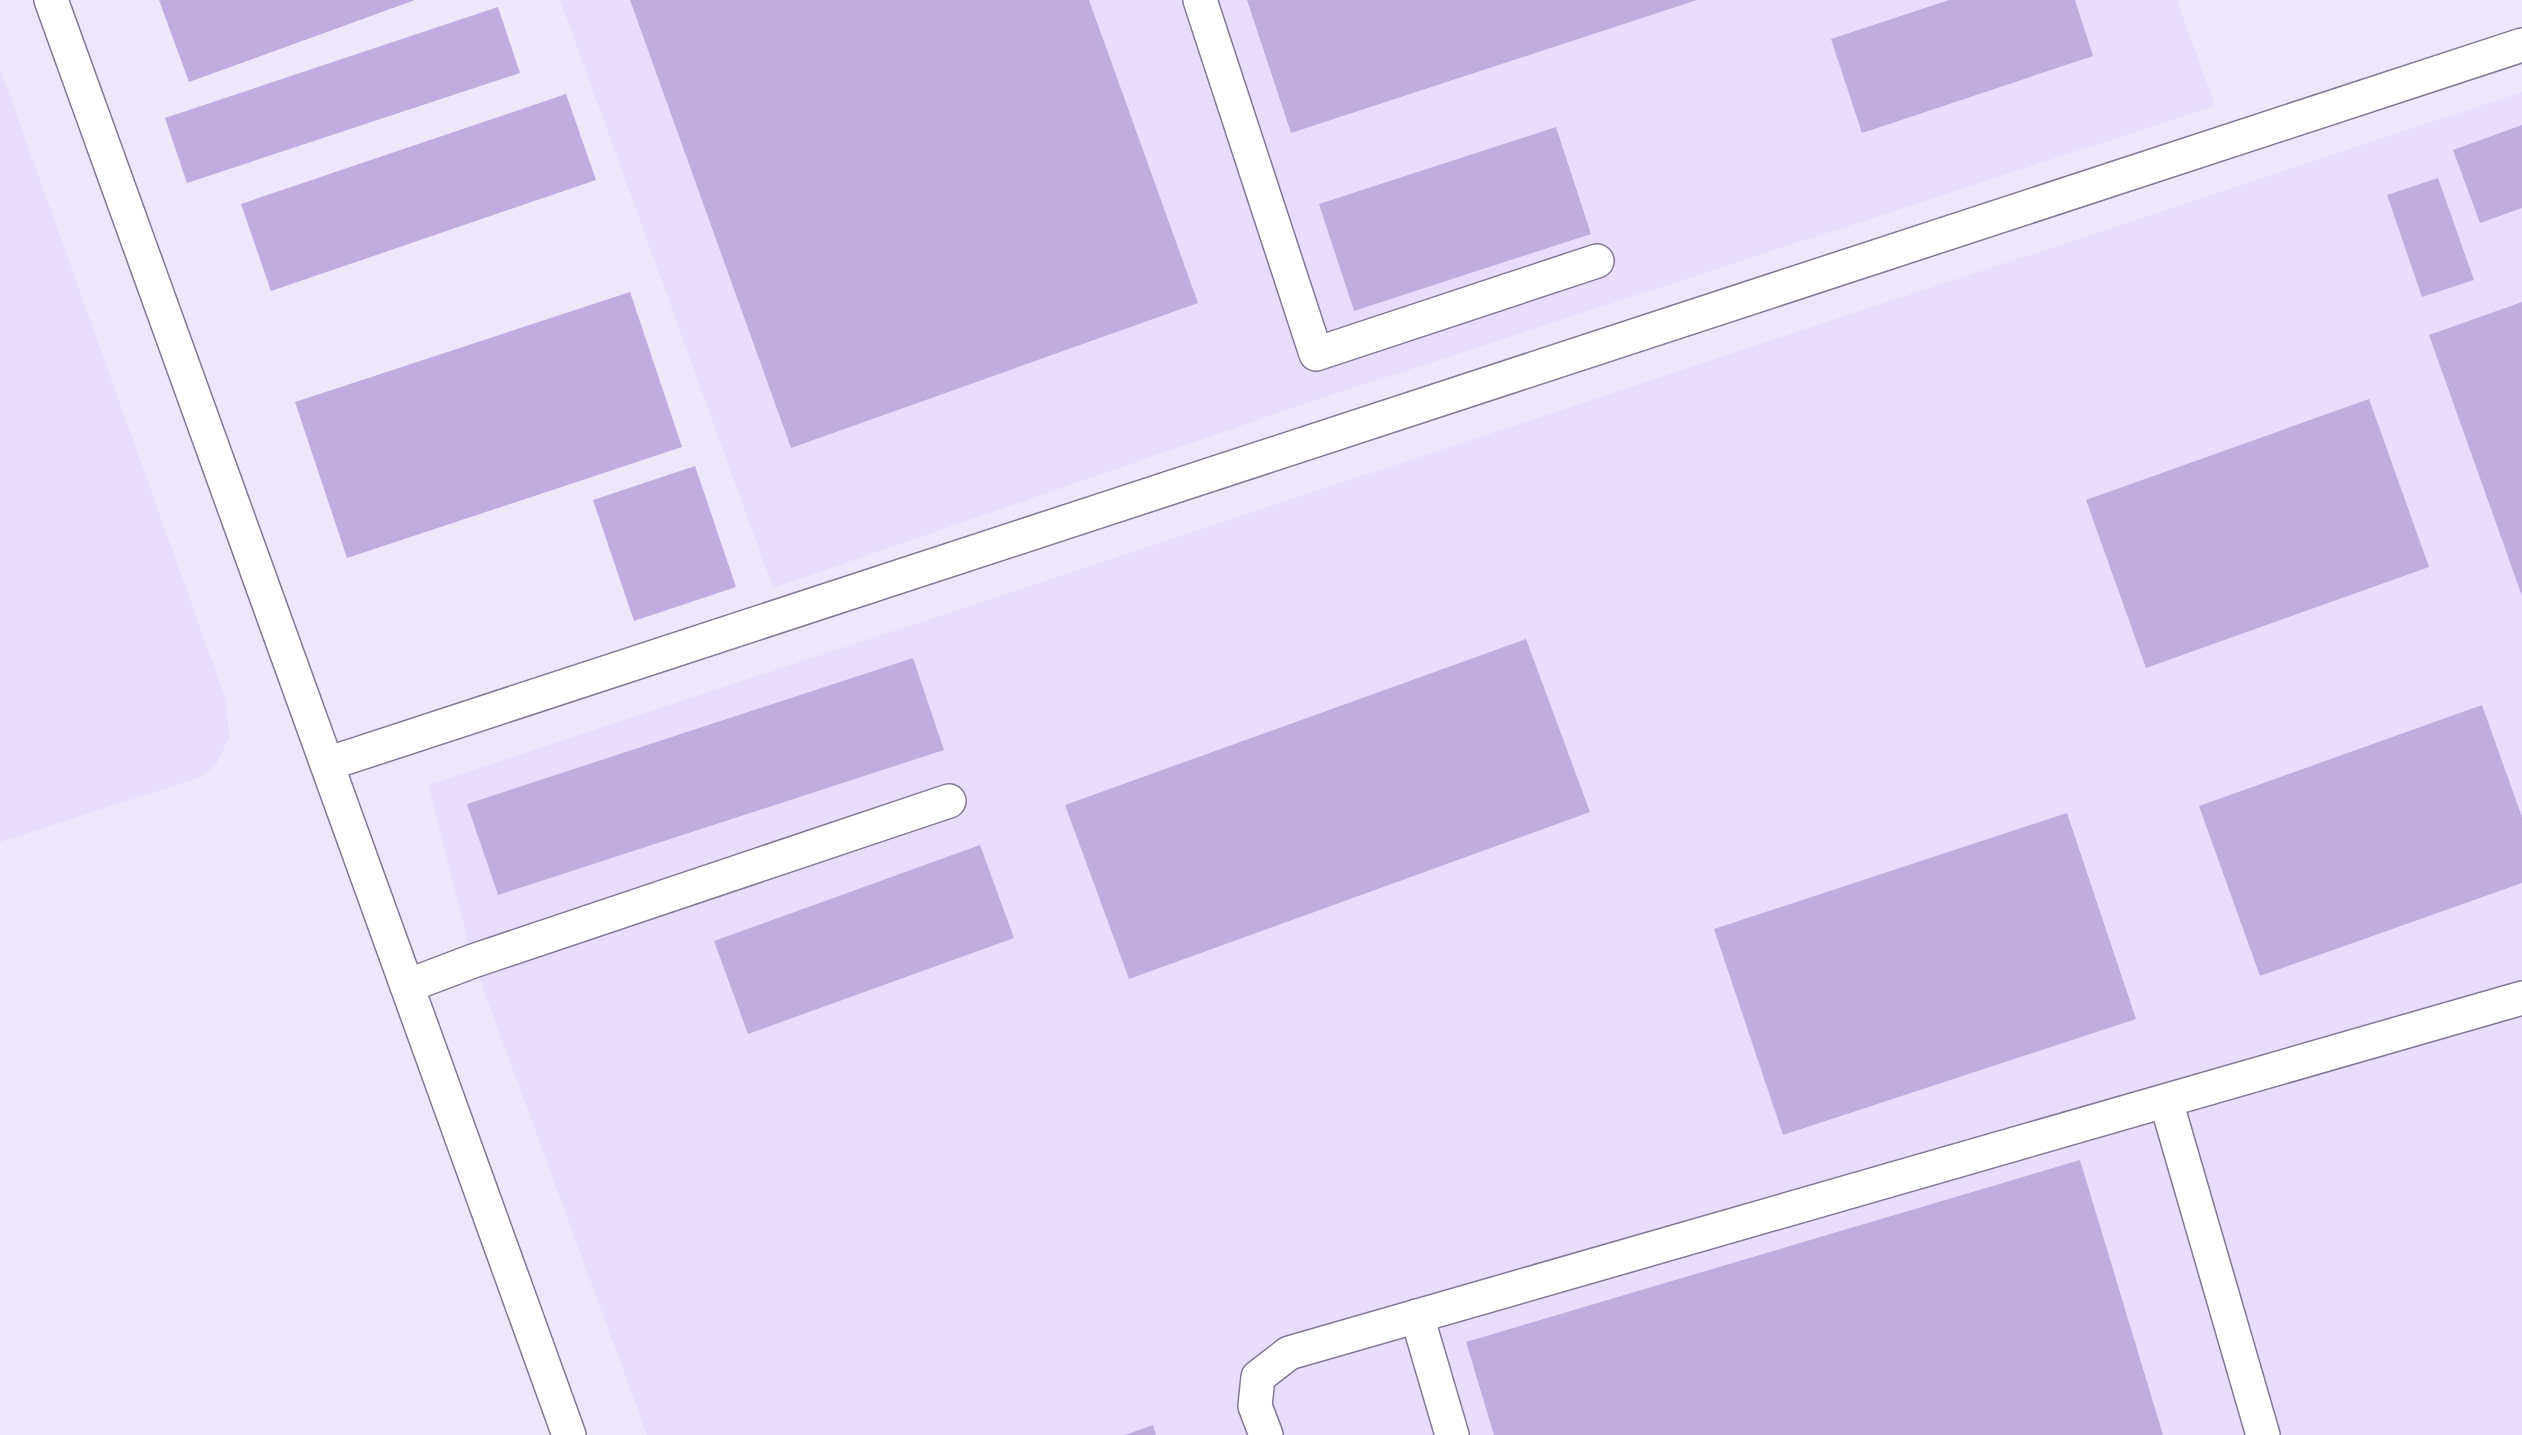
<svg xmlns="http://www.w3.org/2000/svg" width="2522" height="1435" font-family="'Open Sans',sans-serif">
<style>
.built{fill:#e9ddfe}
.building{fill:#c0ade0}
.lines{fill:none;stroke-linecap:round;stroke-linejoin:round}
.minor-casing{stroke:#837796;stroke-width:36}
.minor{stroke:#fff;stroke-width:33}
</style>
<rect width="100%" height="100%" fill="#eee6fb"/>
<g class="built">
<polygon points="560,0 2177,0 2215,106 1298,406 773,588"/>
<polygon points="0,68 226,700 229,737 216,765 198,778 0,842"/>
<polygon points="2522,92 2522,1435 647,1435 473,961 428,785"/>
</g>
<g class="building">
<polygon points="159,0 415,0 189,82"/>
<polygon points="630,0 1089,0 1198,303 791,448"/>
<polygon points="1247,0 1697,0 1291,133"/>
<polygon points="1949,0 2075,0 2093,56 1862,133 1831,39"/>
<polygon points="498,7 520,73 187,183 165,118"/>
<polygon points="566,94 596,180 271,291 241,204"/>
<polygon points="2522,125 2522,208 2480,223 2453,150"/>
<polygon points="1556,127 1591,234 1354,311 1319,204"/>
<polygon points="2438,178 2474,280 2422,297 2387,195"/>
<polygon points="630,292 682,447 347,558 295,402"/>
<polygon points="2522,302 2522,596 2429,335"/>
<polygon points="2369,399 2429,567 2146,668 2086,500"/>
<polygon points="695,466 736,587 634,621 593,500"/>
<polygon points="1526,639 1590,812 1129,979 1065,805"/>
<polygon points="913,658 944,750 498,895 467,804"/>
<polygon points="2482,705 2522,817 2522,883 2260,976 2199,806"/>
<polygon points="2067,813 2136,1019 1783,1135 1714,929"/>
<polygon points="980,845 1014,938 748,1034 714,941"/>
<polygon points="2080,1160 2163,1435 1494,1435 1466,1342"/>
<polygon points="1153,1425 1156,1435 1125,1435"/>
</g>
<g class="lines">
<g class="minor-casing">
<g id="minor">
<polyline points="51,0 569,1435"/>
<polyline points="1200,0 1316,354 1597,261"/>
<polyline points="327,764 2522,45"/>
<polyline points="407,986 473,961 949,801"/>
<polyline points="2166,1101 2263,1435"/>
<polyline points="1417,1316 1452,1435"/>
<polyline points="1266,1435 1255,1406 1258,1377 1289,1353 2522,998"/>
</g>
</g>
<use href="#minor" class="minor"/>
</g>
</svg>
